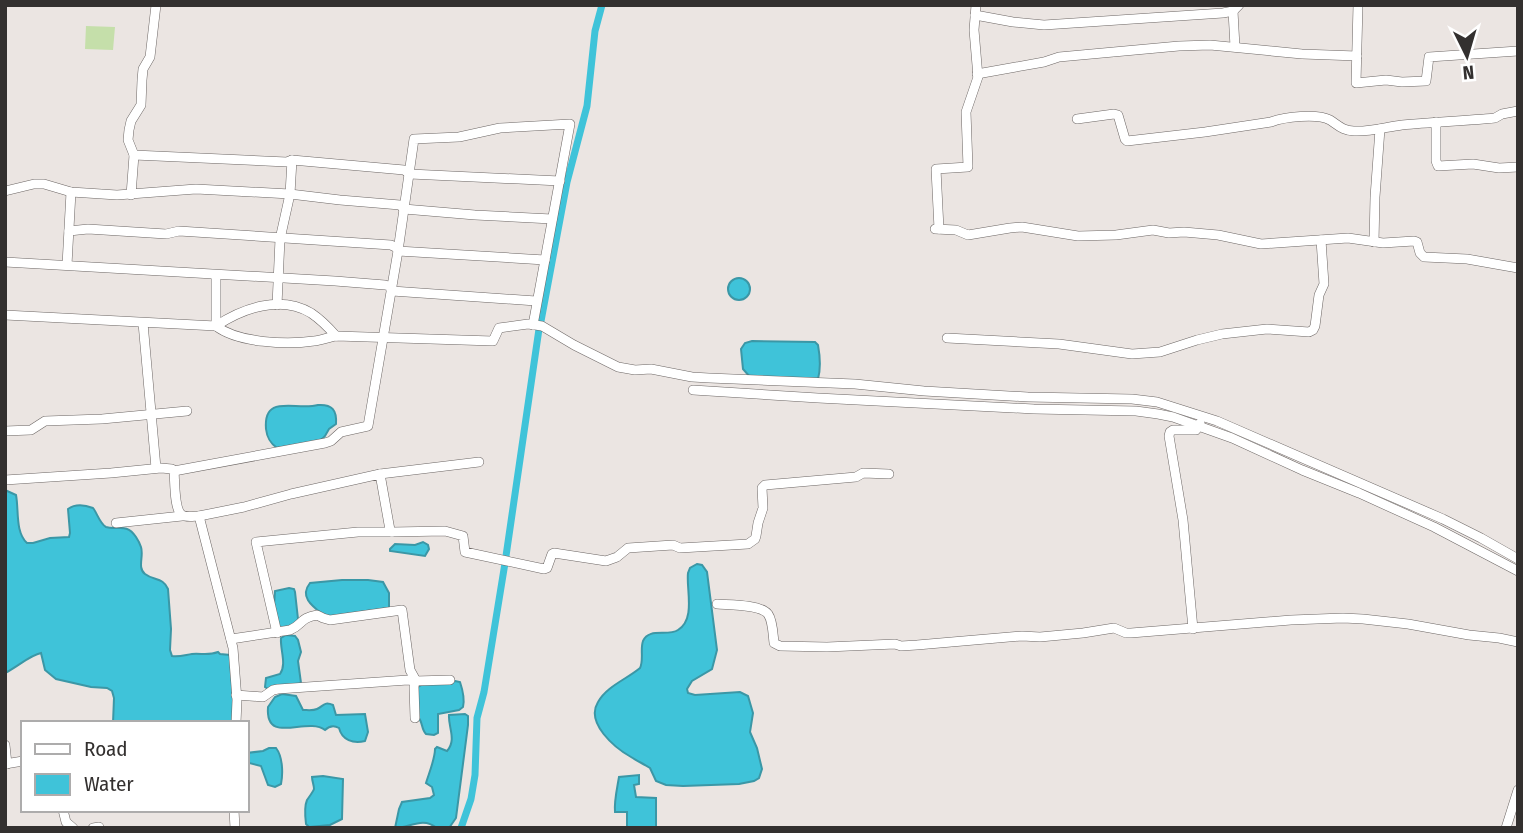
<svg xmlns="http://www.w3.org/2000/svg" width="1523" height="833" font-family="'Fira Sans Condensed',sans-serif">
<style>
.green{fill:#c5dfaa}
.water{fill:#3fc3d9;stroke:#3b97a6;stroke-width:2}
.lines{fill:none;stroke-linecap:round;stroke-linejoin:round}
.canal{stroke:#3fc3d9;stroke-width:7}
.minor-casing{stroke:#6c6664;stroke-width:10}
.minor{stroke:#fff;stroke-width:9}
</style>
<rect width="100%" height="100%" fill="#ebe5e2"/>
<polygon class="green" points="86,26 115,27 113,50 85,49"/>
<g class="water">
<circle cx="739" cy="289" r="11"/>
<path d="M752 341 815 342 818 345C820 356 821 368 818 379L750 377 743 369 741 349 745 343Z"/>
<path d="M318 405C332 404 337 410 336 424L329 429 325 436 320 441 277 448C270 443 267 438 266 429 263 393 296 411 318 405Z"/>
<path d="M5 490 16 495C19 510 15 532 27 543H33L50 538 69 537 70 533 68 509C75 504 85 505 93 508 97 513 100 524 106 527 117 531 126 522 136 537 138 540 140 544 141 547 144 556 137 568 145 574 154 581 163 577 168 589L171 629 170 650 172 656C179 657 185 655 192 654 201 653 208 656 218 652L220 654 230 655 234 706 232 723H113L114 698 112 691 107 688 91 687 56 679 45 670 41 653C30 655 16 668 5 673Z"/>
<polygon points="423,542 428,545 429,549 425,556 390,551 390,549 395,544 415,545"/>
<path d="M697 564 702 565 707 572 717 650 712 669 692 681 687 689 688 693 695 695 740 692 748 696 753 713 750 732 757 748 762 769 759 778 754 781 739 784 683 786 666 785 656 781 650 768C644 764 637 761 631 757 615 748 585 723 598 702 607 686 627 679 640 668 644 660 640 649 643 641 649 627 668 637 678 630 696 619 686 589 688 573L690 568Z"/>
<path d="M342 580H368L383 582 389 593V608L326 617C315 608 298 598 310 583Z"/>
<path d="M289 588 294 589 295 592 298 619C295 627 287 628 279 628L274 606 275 591Z"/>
<path d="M286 635 295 636 298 640 301 652 298 661 301 683 299 685 268 689 265 687 266 678 280 674C287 664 280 650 281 638Z"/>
<path d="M455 681 460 682C463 691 465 699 463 707L459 710 438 714V733L434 735 426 734C421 729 423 722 418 717L417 688C425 680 443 682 455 681Z"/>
<path d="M282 694 296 696 303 710C307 710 313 711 317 709 324 706 324 701 333 705L336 715 365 714 368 732 365 741C353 744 342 740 339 728 334 725 329 726 325 730 307 716 265 746 268 707L275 697Z"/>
<path d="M465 714 468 716V725L456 818 449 828H437C422 816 410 828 395 828L399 809 402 802 430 798 434 795 432 787 426 783C429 773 435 759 435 749L437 747 447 751C457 740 448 727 449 715Z"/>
<path d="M269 748H276C283 757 283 774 281 784L275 787 268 785 261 766 249 763 247 759V753L263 751Z"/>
<path d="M639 775V784L634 785 636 797 656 798V828H627V812H615C614 801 617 789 619 777Z"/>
<path d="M323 776 343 779 342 819 330 825 309 827 306 824C305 816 304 807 307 800 309 797 313 792 314 789 314 785 312 781 312 777Z"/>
</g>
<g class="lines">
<g class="canal">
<polyline points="541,321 567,182 587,106 595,31 602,5"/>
<polyline points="506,556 539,329"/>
<polyline points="461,828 471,799 475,775 477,718 484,692 505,563"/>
</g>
<g class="minor-casing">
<g id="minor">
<polyline points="1358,5 1356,83 1386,80 1402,82 1426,81 1429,57 1518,51"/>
<polyline points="1233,11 1235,47"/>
<polyline points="975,15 1013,22 1044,25 1223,13 1233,11 1239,5"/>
<polyline points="977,74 1044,62 1059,57 1179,46 1210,45 1302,54 1357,56"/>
<path d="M1077 119 1114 114 1118 115 1125 139 1127 141 1205 132 1271 122C1284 117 1317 113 1330 120 1338 125 1343 131 1354 131 1370 132 1386 127 1402 125 1433 122 1464 121 1495 118L1502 114 1518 111"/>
<polyline points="1436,122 1436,161 1438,166 1473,164 1499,168 1518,167"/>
<polyline points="134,155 287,162 292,160 404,170 410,174 560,181"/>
<polyline points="5,191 34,184 44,184 71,192 117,195 196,189 290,194 340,200 400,205 404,209 475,215 552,219"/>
<polyline points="131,195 134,155 128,140 129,130 131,121 141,105 142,80 143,69 150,57 156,5"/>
<polyline points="935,229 956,230 968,235 1010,228 1022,227 1078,236 1116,235 1153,230 1169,233 1184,232 1218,235 1261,244 1348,238 1383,243 1414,241 1417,242 1420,253 1424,257 1467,259 1518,268"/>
<polyline points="939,229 936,169 968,167 966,112 978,77 974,30 976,5"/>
<polyline points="69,231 88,229 166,234 179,231 391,245 397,248 398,251 545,260"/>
<polyline points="1374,242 1375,197 1380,129"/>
<polyline points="5,262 335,281 385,285 389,286 392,291 536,301"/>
<polyline points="67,265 71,192"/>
<polyline points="277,305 280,239 290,194 292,160"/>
<path d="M5 315 216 326C238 343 287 345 314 341 322 340 329 337 336 336L493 341 499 328 528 324 542 326 574 345 618 367 635 370 651 369 692 377 709 378 855 384 924 391 1028 397 1132 399 1157 402 1217 421 1443 519 1481 538 1518 559"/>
<polyline points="143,323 156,468"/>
<path d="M216 326C243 308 280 295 311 313 320 319 329 328 336 336"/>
<polyline points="216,326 216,275"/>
<polyline points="947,338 1059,344 1132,354 1160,352 1197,340 1222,334 1267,329 1309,332 1313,330 1315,326 1319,295 1324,284 1321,240"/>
<polyline points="693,390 818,398 1034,409 1136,411 1158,414 1173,417 1232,438 1302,470 1359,493 1434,527 1518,571"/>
<polyline points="5,431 31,430 45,421 102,419 187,411"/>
<polyline points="174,471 325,443 331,441 341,432 368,426 398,251 414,139 459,137 500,128 570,124 533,325"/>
<polyline points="380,474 479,462"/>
<path d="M5 480 111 473 161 468 172 469 174 471C175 481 174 510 182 515 187 518 194 516 199 516L233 648 237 700 236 723"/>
<polyline points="199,516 244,507 291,494 380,474 390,530 392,532 445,531 463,536 465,552 544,569 547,568 552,554 554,553 606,561 617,557 628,548 673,545 680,548 748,544 755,539 756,536 758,523 763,508 762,488 765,485 856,477 863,473 889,474"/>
<polyline points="116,523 182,516"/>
<path d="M717 604C729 605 760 604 768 614 773 621 773 635 774 643L780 646 827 647 895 644 901 646 917 645 1022 636 1040 637 1083 633 1114 628 1126 633H1131L1291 620 1343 618 1363 619 1408 624 1469 635 1499 638 1518 642"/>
<polyline points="1193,629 1183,520 1169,436 1170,432 1173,430 1196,430 1200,423"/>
<polyline points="277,633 256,542 358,532 392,532"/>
<path d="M231 639 290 630C303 625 299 618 317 615L323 618 330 620 402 610 410 670 415 679 414 687 415 718"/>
<polyline points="236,695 263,697 273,690 278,689 408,680 415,681 450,680"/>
<polyline points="5,745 7,764"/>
<polyline points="5,764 23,761"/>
<polyline points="63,810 66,822 73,828"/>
<polyline points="234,810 235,828"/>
<polyline points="93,828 99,827"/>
<polyline points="1506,828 1518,790"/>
</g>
</g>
<use href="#minor" class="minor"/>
</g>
<rect width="1523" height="833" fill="none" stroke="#33302f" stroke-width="14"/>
<rect x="21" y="721" width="228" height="91" fill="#ffffff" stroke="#adacac" stroke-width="2"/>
<rect x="35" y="744" width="35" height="10" fill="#ffffff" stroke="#adacac" stroke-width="2"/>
<text x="84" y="756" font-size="21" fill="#33302f">Road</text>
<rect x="35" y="774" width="35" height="21" fill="#3fc3d9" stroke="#adacac" stroke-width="2"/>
<text x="84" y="791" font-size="21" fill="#33302f">Water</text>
<g transform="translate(1467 56) rotate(175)" stroke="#ffffff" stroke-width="5" paint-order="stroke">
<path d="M0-5L12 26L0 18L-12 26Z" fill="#33302f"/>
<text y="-10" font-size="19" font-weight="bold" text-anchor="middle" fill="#33302f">N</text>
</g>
</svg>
